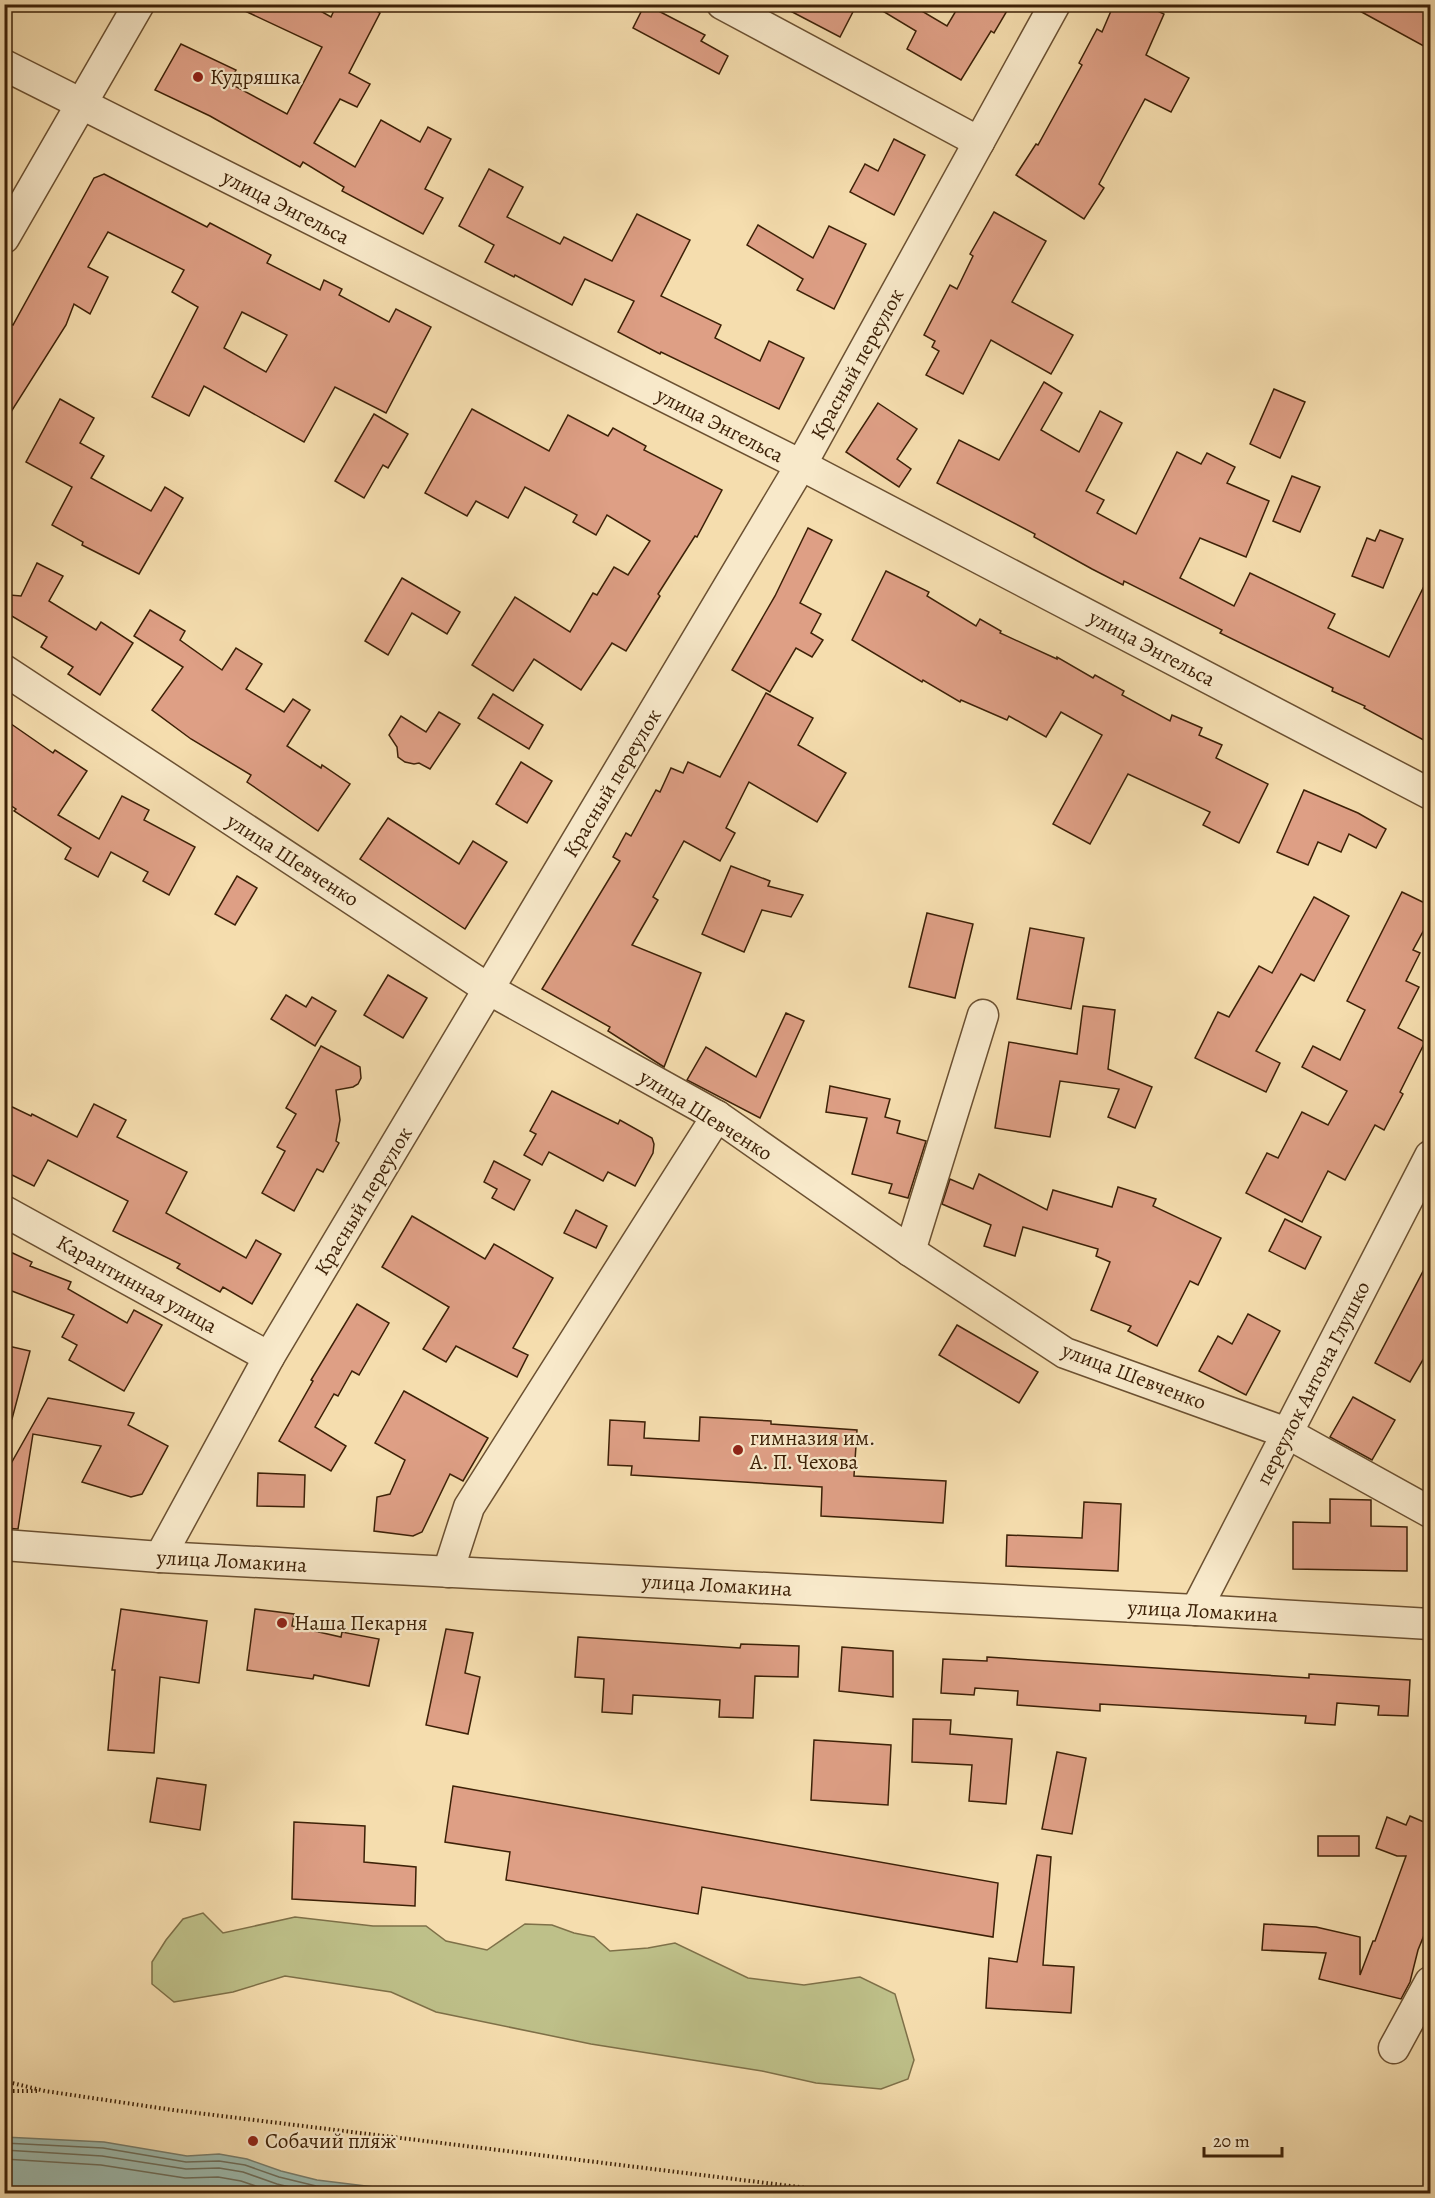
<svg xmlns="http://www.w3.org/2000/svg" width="1435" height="2198" font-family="Alegreya,serif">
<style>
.green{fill:#bec089;stroke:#7e7048;stroke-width:1.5}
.water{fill:#9dbbaf;stroke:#777d6c;stroke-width:1.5}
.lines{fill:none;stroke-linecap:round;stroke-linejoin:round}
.shore{stroke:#6d6e5b;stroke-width:1.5}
.building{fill:#de9f85;stroke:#3d2107;stroke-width:1.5;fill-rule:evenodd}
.minor-casing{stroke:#6b5031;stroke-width:33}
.path{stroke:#3d2107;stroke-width:4;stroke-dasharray:1.5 3;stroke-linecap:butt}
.minor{stroke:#f8e9ca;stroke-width:30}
.poi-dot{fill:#8f2418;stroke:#f8e9ca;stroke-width:2}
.labels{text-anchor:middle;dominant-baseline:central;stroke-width:4.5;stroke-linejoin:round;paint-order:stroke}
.poi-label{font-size:21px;fill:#3d2107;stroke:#f8e9ca;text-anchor:start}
.street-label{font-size:21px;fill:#3d2107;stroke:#f8e9ca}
</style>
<rect width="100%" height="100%" fill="#f5ddae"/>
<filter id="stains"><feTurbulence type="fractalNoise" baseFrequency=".00333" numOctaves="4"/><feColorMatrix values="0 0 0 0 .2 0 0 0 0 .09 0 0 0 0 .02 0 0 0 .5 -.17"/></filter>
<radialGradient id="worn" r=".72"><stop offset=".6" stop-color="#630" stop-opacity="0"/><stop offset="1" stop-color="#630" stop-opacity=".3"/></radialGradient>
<polygon class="green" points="203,1913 223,1933 295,1917 373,1926 426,1926 446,1941 487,1950 525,1924 552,1925 574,1933 594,1937 610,1951 648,1948 675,1943 748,1978 804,1985 860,1977 895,1994 914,2060 908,2079 881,2089 816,2083 762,2071 591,2044 436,2012 391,1992 285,1976 233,1992 174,2002 152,1984 152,1962 166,1940 183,1919"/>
<polygon class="water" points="4,2137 104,2142 187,2156 219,2154 247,2159 281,2171 317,2180 423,2193 5,2193"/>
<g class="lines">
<g class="shore">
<polyline points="4,2143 103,2148 186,2162 219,2161 245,2165 279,2177 316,2186 380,2194"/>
<polyline points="4,2150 102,2156 186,2169 219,2168 243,2172 277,2184 318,2194"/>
<polyline points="4,2159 101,2165 185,2178 218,2177 241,2181 279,2194"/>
</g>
</g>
<g class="building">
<polygon points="230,4 308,4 331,17 337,4 365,4 380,13 349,73 370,84 357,107 340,99 314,143 355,167 381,120 420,142 428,127 451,139 425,189 443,198 423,234 342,191 344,187 303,162 300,167 210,116 155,90 181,44 236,70 229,83 287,114 322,47"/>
<polygon points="645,4 705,35 701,41 728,56 719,74 633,28"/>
<polygon points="777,4 857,4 840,37"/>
<polygon points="871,4 910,4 947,26 960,4 1011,4 994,33 991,31 961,80 907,49 916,31"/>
<polygon points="1114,4 1143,4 1164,14 1146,55 1189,78 1171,112 1145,99 1099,184 1104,188 1084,219 1016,175 1036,144 1038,145 1082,65 1079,63 1097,29 1102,32"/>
<polygon points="1347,4 1431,4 1431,50"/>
<polygon points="894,139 925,155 894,215 850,192 865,164 878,171"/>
<polygon points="489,169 523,187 507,217 560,244 564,237 612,261 637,214 690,240 661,296 721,325 715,338 760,361 769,341 804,358 779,409 661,352 660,354 618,332 634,301 585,279 572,305 515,275 514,277 485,262 494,245 459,226"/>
<path d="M104 174 207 227 210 223 271 255 267 263 320 290 324 280 342 289 339 295 389 322 396 309 431 327 386 413 335 387 304 442 204 386 189 416 152 397 198 307 172 292 184 270 108 232 88 267 108 277 90 314 74 304 66 325 4 423V335L11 324 13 325 94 178ZM242 312 287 335 266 372 224 348Z"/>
<polygon points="994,212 1046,241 1012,302 1073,335 1051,374 991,340 963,394 926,375 939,351 932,347 935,341 924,335 950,285 957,289 973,256 970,254"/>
<polygon points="758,225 813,258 829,226 866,244 834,309 797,290 803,279 747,245"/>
<polygon points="1044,382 1062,393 1041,430 1079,452 1100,411 1122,423 1086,491 1104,500 1097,513 1136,534 1177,452 1201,464 1207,453 1235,467 1227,483 1269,501 1246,557 1200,538 1180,578 1234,606 1250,573 1335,614 1328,628 1389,657 1431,572 1431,744 1364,708 1365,706 1332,691 1333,688 1220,633 1222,630 1124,581 1123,585 1092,569 1034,537 1035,534 937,483 959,440 999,460"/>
<polygon points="1274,389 1305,402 1280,458 1250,444"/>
<polygon points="60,399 94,418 80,443 104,456 91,478 151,511 165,487 183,498 139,574 82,545 83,542 52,525 72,487 26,462"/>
<polygon points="878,403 917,429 897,459 911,469 899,487 846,452"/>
<polygon points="472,409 549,451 568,415 608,436 613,428 646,446 644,450 722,490 697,537 695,536 658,594 660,596 626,651 612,643 581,690 534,659 513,691 472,665 515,597 570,632 593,593 597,595 614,567 628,575 650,541 607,515 596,535 573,522 577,515 525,487 508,518 476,501 467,516 425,493"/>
<polygon points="374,414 408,434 388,468 383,465 364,498 335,481"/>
<polygon points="1292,476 1320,487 1300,532 1273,521"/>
<polygon points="808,528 832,540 800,603 821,614 811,633 823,640 812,657 796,648 770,692 732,670 775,596"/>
<polygon points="1380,530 1403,539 1383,588 1352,576 1367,538 1375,541"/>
<polygon points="37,563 63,576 49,601 96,630 101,622 133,643 100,695 68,674 73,667 41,647 47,637 10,615 7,608 10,595 21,596"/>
<polygon points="886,571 929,592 927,596 976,626 980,619 1001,631 1000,633 1057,659 1057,657 1093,678 1095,675 1124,691 1122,695 1170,721 1172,715 1202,728 1199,735 1222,745 1216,758 1268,784 1239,843 1203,825 1210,812 1128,774 1090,844 1053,824 1102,735 1061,712 1046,737 1009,716 1007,720 961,700 960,702 923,680 922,682 852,640"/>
<polygon points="402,578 460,612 447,634 412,613 388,655 365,641"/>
<polygon points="150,610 185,631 180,640 222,670 236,648 262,664 246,689 284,712 293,699 310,710 287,746 321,768 322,765 350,784 318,831 247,782 251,775 191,739 152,710 183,667 134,636"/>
<polygon points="766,693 813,718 798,745 846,773 817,822 749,782 726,828 735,833 720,861 684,841 653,897 658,900 632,945 701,973 664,1067 608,1031 610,1027 542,989 620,861 613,857 626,833 631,836 656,790 660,792 671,768 683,773 688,762 720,777"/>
<polygon points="493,694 543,725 529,749 478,718"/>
<polygon points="439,712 460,724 430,769 419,763 414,764 405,762 398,757 397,747 389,735 401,716 426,732"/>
<polygon points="4,719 53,753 55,750 87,771 58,815 99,839 122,796 149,810 144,820 195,847 169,895 143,881 148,872 111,852 98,877 65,859 71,848 14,811 16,809 4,801"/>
<polygon points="521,762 552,781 527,823 496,804"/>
<polygon points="1304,790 1358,813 1386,829 1376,848 1349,834 1341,852 1318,842 1308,865 1277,852"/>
<polygon points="388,818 459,864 473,841 507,862 465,929 360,859"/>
<polygon points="731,866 770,881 768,886 803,895 791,917 762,910 744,952 702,934"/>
<polygon points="237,876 257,888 235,925 215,914"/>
<polygon points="1402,892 1431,906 1431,917 1413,950 1420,953 1406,981 1419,987 1398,1028 1425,1042 1400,1092 1403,1094 1384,1130 1375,1125 1345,1180 1328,1171 1302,1222 1246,1193 1267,1153 1278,1158 1302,1112 1328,1125 1347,1091 1302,1067 1313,1046 1340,1060 1365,1010 1347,1001"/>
<polygon points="1314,897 1349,916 1314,981 1301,974 1256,1051 1280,1063 1266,1092 1195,1058 1218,1012 1229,1017 1259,966 1272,973"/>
<polygon points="927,913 973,924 955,998 909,987"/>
<polygon points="1030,928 1084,938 1071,1009 1017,999"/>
<polygon points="388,975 427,998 403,1038 364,1015"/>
<polygon points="286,995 306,1007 312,997 336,1011 315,1046 271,1019"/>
<polygon points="1083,1006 1115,1010 1108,1069 1152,1087 1135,1128 1108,1117 1119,1089 1060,1081 1050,1137 995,1128 1009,1042 1077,1054"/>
<polygon points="786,1013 804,1021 760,1118 687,1080 706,1047 756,1077"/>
<polygon points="321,1046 360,1067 361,1078 358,1084 353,1087 336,1090 340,1120 336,1141 339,1143 323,1172 317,1169 294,1211 262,1193 285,1151 277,1147 296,1114 286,1108"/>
<polygon points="830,1086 890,1099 885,1117 900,1121 897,1133 926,1141 908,1198 889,1193 892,1184 852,1174 867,1118 826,1112"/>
<polygon points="552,1091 618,1124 620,1120 652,1138 654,1144 653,1153 635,1186 608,1172 603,1181 549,1152 542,1165 524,1155 536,1134 530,1131"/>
<polygon points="4,1103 31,1116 32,1114 77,1137 94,1104 126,1120 117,1137 187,1172 166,1213 246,1258 256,1240 281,1254 252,1304 223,1287 220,1292 177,1268 180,1264 113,1231 128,1201 48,1160 34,1186 4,1171"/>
<polygon points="494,1161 530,1180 514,1210 492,1198 497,1189 484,1182"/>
<polygon points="979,1174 1047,1210 1053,1190 1112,1207 1118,1187 1156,1199 1153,1206 1221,1238 1198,1285 1190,1281 1157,1346 1128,1331 1131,1326 1091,1310 1110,1262 1096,1256 1098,1249 1023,1227 1015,1256 984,1246 991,1225 942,1204 950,1179 973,1189"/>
<polygon points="576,1210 607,1226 596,1248 564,1233"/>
<polygon points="412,1216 485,1259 494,1244 553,1278 513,1348 528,1355 517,1377 456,1346 446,1362 423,1349 449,1307 382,1267"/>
<polygon points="1285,1219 1321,1237 1305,1269 1269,1251"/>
<polygon points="4,1249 32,1262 30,1266 71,1282 68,1289 127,1323 134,1310 162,1325 124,1391 69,1360 77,1345 62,1337 74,1315 4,1288"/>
<polygon points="1431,1256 1431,1346 1410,1382 1375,1363"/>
<polygon points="357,1304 389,1323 359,1375 352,1371 338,1396 334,1394 315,1427 346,1446 331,1471 279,1441 313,1381 311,1380"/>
<polygon points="1248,1314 1280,1331 1246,1395 1199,1371 1218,1336 1232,1344"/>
<polygon points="957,1325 1038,1372 1019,1403 939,1355"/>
<polygon points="4,1345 30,1351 12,1419 4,1419"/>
<polygon points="404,1391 488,1438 463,1481 450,1474 422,1532 413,1536 374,1531 377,1497 390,1494 405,1460 375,1443"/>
<polygon points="1353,1397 1395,1420 1372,1460 1330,1437"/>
<polygon points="48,1398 134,1413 128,1425 168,1446 142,1494 131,1497 82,1482 101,1446 33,1434 18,1529 4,1528 4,1476"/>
<polygon points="700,1417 771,1421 771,1424 857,1430 854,1476 946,1481 943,1523 821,1516 822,1487 631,1475 632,1466 608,1465 610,1420 645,1422 644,1438 699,1441"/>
<polygon points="258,1473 305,1475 304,1507 257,1506"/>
<polygon points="1330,1499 1371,1500 1371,1526 1407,1527 1407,1571 1293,1569 1293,1522 1330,1523"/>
<polygon points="1084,1502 1121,1504 1118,1571 1006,1566 1007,1535 1082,1538"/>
<polygon points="121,1609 207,1621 199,1683 160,1677 154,1753 108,1750 115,1670 112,1670"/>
<polygon points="255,1609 294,1614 292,1626 341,1637 342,1632 379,1639 369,1686 314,1675 313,1679 247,1670"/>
<polygon points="446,1629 473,1633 465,1673 480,1677 468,1734 426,1725"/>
<polygon points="578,1637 740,1648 741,1644 799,1646 798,1677 755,1676 753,1718 719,1717 720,1700 633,1695 632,1714 602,1712 604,1679 575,1677"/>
<polygon points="842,1647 893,1651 893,1697 839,1691"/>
<polygon points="987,1657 1309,1678 1309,1674 1410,1680 1408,1716 1378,1715 1379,1706 1337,1703 1335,1725 1305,1723 1306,1716 1100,1704 1100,1711 1017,1705 1018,1691 975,1688 974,1695 941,1693 943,1659 987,1661"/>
<polygon points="913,1719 951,1720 950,1734 1012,1739 1006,1804 969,1801 972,1765 912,1762"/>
<polygon points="814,1740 891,1745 888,1805 811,1800"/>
<polygon points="1057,1752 1086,1758 1072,1834 1042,1829"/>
<polygon points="157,1778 206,1785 200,1830 150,1822"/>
<polygon points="453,1786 998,1883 993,1937 702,1887 698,1914 506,1880 510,1852 445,1842"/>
<polygon points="1410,1816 1431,1825 1431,1918 1418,1950 1410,1982 1401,1999 1319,1979 1326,1953 1262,1950 1264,1924 1316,1927 1360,1937 1360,1975 1373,1941 1375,1941 1406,1856 1397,1856 1376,1848 1387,1817 1406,1825"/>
<polygon points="294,1822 365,1826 364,1862 416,1867 415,1906 292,1899"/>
<rect x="1318" y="1836" width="41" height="20"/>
<polygon points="1037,1855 1051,1857 1043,1965 1074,1967 1071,2013 986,2008 989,1958 1017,1962"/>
</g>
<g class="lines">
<g class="minor-casing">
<g id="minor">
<polyline points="722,4 979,142"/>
<polyline points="4,65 801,465 1430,794"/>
<polyline points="4,238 139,4"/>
<polyline points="4,670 490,990 717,1116 910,1251 1065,1353 1287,1433 1430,1512"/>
<polyline points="4,1211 269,1357"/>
<polyline points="910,1251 983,1015"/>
<polyline points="4,1545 160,1557 1196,1610 1430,1624"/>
<polyline points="160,1557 269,1357 801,465 1055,4"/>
<polyline points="448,1572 469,1507 717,1116"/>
<polyline points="1196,1610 1430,1156"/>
<polyline points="1394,2048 1430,1982"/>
</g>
</g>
<g class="path">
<polyline points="4,2081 45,2091 173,2110 856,2194"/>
<polyline points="4,2091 38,2091"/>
</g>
<use href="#minor" class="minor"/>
</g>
<g class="poi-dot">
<circle cx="198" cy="77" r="6"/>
<circle cx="738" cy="1450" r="6"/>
<circle cx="282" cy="1623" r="6"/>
<circle cx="253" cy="2141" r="6"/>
</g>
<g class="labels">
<g class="poi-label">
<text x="210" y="77">Кудряшка</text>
<text x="750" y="1438">гимназия им.<tspan x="750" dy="24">А. П. Чехова</tspan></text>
<text x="294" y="1623">Наша Пекарня</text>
<text x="265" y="2141">Собачий пляж</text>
</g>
<g class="street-label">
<text transform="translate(286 207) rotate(27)">улица Энгельса</text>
<text transform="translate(857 364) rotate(-61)">Красный переулок</text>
<text transform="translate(720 425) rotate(27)">улица Энгельса</text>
<text transform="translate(1152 648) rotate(28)">улица Энгельса</text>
<text transform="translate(612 783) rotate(-59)">Красный переулок</text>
<text transform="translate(293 860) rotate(33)">улица Шевченко</text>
<text transform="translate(706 1115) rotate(32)">улица Шевченко</text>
<text transform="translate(363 1201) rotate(-59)">Красный переулок</text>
<text transform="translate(137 1284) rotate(29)">Карантинная улица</text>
<text transform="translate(1134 1376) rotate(21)">улица Шевченко</text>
<text transform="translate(1313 1383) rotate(-63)">переулок Антона Глушко</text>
<text transform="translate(232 1561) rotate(3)">улица Ломакина</text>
<text transform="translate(717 1585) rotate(3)">улица Ломакина</text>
<text transform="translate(1203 1611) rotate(3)">улица Ломакина</text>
</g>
</g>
<rect width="1435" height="2198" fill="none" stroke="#f5ddae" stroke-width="24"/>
<rect x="6" y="6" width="1423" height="2186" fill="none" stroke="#3d2107" stroke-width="3"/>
<rect x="12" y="12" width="1411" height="2174" fill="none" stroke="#3d2107" stroke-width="1.5"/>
<path d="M1204 2147v9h78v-9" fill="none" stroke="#3d2107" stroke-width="3"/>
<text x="1213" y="2147" font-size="18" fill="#3d2107" stroke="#f8e9ca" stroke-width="4.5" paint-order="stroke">20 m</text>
<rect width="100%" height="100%" filter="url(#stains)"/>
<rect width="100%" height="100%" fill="url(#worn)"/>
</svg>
